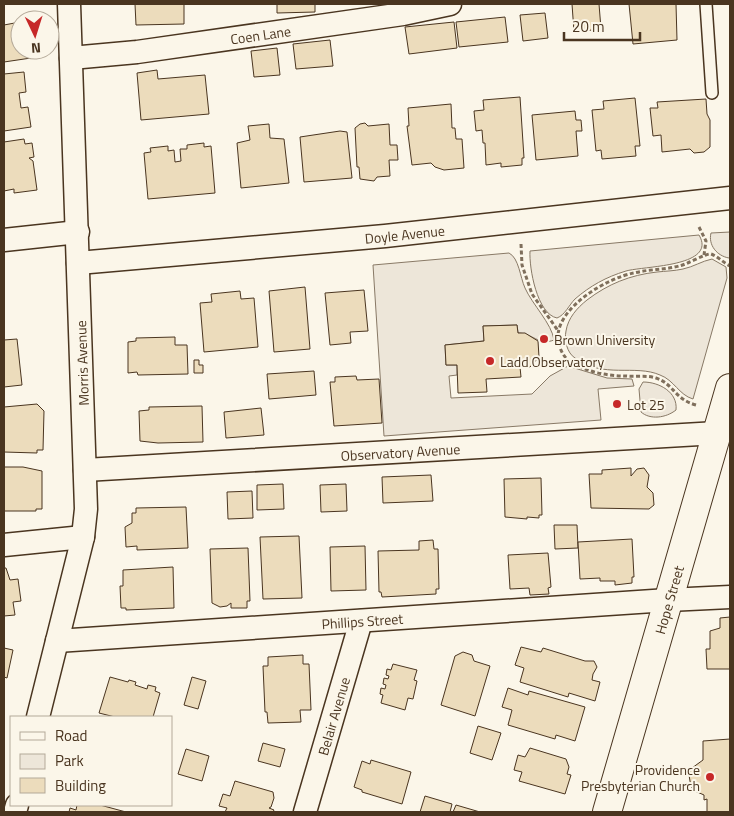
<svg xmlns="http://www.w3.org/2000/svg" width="734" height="816" font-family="'Titillium Web',sans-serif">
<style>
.green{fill:#ede6d9;stroke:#887966}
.building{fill:#ecdcbc;stroke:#4a3520}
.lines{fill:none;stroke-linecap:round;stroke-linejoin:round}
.service-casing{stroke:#4a3520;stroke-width:14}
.minor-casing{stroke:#4a3520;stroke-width:25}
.secondary-casing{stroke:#4a3520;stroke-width:30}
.path{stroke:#7f6f5c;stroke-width:3;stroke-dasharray:4 2.5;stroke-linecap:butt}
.service{stroke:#fbf6e9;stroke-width:11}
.minor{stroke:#fbf6e9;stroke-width:22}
.secondary{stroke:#fbf6e9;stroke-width:28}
.poi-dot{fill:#c62828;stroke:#fbf6e9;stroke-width:2}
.labels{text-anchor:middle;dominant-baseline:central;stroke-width:4;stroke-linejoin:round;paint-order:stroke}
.street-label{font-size:14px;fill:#4a3520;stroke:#fbf6e9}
.poi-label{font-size:14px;fill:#4a3520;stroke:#fbf6e9;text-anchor:start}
</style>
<rect width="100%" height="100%" fill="#fbf6e9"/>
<g class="green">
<path d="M730 232V258H729C717 256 708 245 711 233Z"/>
<path d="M699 235C718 267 643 266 626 271 606 277 590 286 575 299 569 305 565 315 557 318 537 314 529 268 530 251Z"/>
<path d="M509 253C519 258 520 277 525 288 532 304 552 324 554 340 539 346 532 333 518 333L517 325 483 326 484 341 445 345 446 365H457V375L449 376 451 398 532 394 550 376 568 366 607 378 632 379 634 386 598 389 601 420 384 436 373 265Z"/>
<path d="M712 259 726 267 727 278 693 399C679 395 674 380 660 375 635 364 603 379 575 358 567 353 564 340 566 331 568 318 577 308 587 300 608 284 630 275 657 272 666 271 674 271 683 269 693 267 702 261 712 259Z"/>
<path d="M643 382C659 382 678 392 676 410 666 418 650 420 641 412L639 389Z"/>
</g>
<g class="building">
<polygon points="135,4 184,4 184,24 136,25"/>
<polygon points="277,4 315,4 315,12 277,13"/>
<polygon points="572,4 599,4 601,29 574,32"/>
<polygon points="629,4 676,4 677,40 633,44"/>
<polygon points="545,13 548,38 523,41 520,15"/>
<polygon points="505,17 508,42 459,47 456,22"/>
<polygon points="20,22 20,50 30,50 31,58 4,62 4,25"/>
<polygon points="454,22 457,48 409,54 405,27"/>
<polygon points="330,40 333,66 296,69 293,44"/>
<polygon points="277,48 280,75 254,77 251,51"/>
<polygon points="157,70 158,79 205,75 209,114 141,120 137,73"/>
<polygon points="24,72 26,92 19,93 21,108 28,107 31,127 4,131 4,74"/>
<polygon points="520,97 524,158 522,158 522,165 501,167 501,163 486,165 485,143 483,143 482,130 476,131 474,111 484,110 483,100"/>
<polygon points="635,98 640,146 635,146 636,156 602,159 601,150 596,151 592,110 604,109 603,101"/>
<polygon points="706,99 707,114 710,120 710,147 704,152 694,153 690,149 662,152 661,135 653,136 650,108 658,108 657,102"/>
<polygon points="451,104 452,128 455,128 456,139 462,139 464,168 444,170 435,167 431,163 412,165 407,126 409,126 408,108"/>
<polygon points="575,111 576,120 581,120 582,131 576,131 578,156 536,160 532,115"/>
<polygon points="365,123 368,126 389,124 390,145 397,145 398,160 389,160 390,176 377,177 374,181 360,179 359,167 357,167 355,128 360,124"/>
<polygon points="269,124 270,138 284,139 289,183 241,188 237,143 250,140 248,126"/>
<polygon points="340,131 347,132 352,178 304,182 300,137"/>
<polygon points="24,139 25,144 32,143 34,157 29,158 33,161 37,190 14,193 14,189 4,191 4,142"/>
<polygon points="204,143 204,147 211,146 215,193 148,199 144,153 151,152 150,148 168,146 168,151 174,150 175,162 181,161 180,149 187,149 187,145"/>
<polygon points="305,287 310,349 274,352 269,291"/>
<polygon points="364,290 368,331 350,332 351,343 330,345 325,293"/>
<polygon points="240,291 241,299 254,298 258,347 204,352 200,303 212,302 211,294"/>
<polygon points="517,325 518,333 525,333 538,341 539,357 530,367 520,367 521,377 486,379 487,392 458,393 457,365 446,365 445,345 484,341 483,326"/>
<polygon points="175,337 175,345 187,345 188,374 138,375 137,372 128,373 128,342 136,341 136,338"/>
<polygon points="17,339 22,385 4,387 4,340"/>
<polygon points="194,360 199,360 199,365 203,365 203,373 194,373"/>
<polygon points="314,371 316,395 269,399 267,374"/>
<polygon points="356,376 357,380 379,379 382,423 334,426 330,382 335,382 335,377"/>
<polygon points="37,404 44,411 43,450 37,450 37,453 4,452 4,407"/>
<polygon points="202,406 203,442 158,443 140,441 139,411 149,410 149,407"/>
<polygon points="261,408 264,435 226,438 224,412"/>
<polygon points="4,467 23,467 42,471 42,509 36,509 36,511 4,511"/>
<polygon points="631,468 631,476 637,469 644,468 649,475 647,487 653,493 654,505 649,509 591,508 589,474 602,474 602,470"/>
<polygon points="431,475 433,501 383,503 382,477"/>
<polygon points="541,478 542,515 539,515 539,518 527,517 527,519 505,517 504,479"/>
<polygon points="283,484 284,509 257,510 257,485"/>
<polygon points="346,484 347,511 321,512 320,485"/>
<polygon points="252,491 253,518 228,519 227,492"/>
<polygon points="186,507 188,548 137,550 137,546 126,547 125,527 132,523 132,513 136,513 136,508"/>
<polygon points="554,525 577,525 578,548 555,549"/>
<polygon points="299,536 302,598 263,599 260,537"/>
<polygon points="632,539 634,577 632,577 632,583 615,585 615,581 600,581 600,578 580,579 578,542"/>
<polygon points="433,540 434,549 438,549 439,589 436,589 436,594 382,597 381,592 379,592 378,551 419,550 419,541"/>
<polygon points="365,546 366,590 331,591 330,547"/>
<polygon points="248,548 250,601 247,601 247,608 231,608 231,603 227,606 220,607 212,603 210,549"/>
<polygon points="548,553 551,587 548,588 549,594 530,595 529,588 510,589 508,555"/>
<polygon points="173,567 174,608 126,610 126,608 121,608 120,586 123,586 123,570"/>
<polygon points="4,568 6,568 10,580 18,579 21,601 13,602 15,615 4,616"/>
<polygon points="730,617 730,669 707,669 706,649 710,649 710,631 720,628 720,618"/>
<polygon points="521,647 541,652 543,648 585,661 594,661 597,667 593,674 592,680 600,682 595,701 569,693 568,697 520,682 524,668 515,665"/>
<polygon points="4,648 13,650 7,678 4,677"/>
<polygon points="463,652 472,655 474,661 490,666 475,716 441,705 455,656"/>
<polygon points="303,655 303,664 309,664 311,710 300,710 301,722 268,723 267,712 265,712 263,666 268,666 268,657"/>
<polygon points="393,664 417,670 414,680 417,681 413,699 408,698 405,710 381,703 383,695 380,694 381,688 385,689 386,685 383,684 384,678 388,679 389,676 386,675 387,669 391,670"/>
<polygon points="110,677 128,682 129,680 136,682 135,685 147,689 148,685 156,687 155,691 160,693 153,717 156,717 115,717 99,713"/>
<polygon points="192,677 206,681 198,709 184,705"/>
<polygon points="508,688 528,695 529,691 585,707 575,741 556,735 555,739 508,725 512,710 502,707"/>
<polygon points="478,726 501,733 492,760 470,753"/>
<polygon points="730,739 730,812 707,812 707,799 704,800 704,795 695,791 691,787 689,775 692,768 703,760 703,741"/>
<polygon points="263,743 285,749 280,767 258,761"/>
<polygon points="530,748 566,759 569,767 567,774 571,775 565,794 519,781 522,772 514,770 518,755 525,757"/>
<polygon points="186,749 209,756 202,781 178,774"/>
<polygon points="371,760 411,772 402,804 362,792 362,790 354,787 362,761 370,764"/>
<polygon points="235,781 273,792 274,798 271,807 269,808 274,810 273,812 225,812 227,808 219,806 223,794 230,796"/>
<polygon points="425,796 452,804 450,812 420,812"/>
<polygon points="77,805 100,805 126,812 69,812 70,808 76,810"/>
<polygon points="456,805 480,812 453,812"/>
</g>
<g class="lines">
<g class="service-casing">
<polyline id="service" points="706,4 712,93"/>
</g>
<g class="minor-casing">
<g id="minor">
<path id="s1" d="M71 58 137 52 403 14 450 4"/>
<polyline points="4,240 78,232"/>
<path id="s2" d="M78 263 385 236 730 198"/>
<path id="s3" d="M85 470 717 433"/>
<polyline points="4,545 83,537"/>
<path id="s4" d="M57 641 668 600 730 597"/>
<polyline points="38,717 83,537 86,509 69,4"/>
<polyline points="15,812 17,805"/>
<path id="s5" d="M305 812 361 621"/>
</g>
</g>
<g class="secondary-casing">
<g id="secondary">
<path id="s6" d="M607 812 730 388"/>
</g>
</g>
<g class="path">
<polyline points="699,227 706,241 704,255"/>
<polyline points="521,244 522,265 532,294 559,332"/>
<path d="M696 405C674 399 674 384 656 378 647 375 636 377 626 376 608 376 586 372 571 362 562 357 558 345 558 335 560 306 607 278 634 273 649 269 664 270 679 266 686 265 706 253 711 254 717 256 724 263 730 266"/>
</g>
<use href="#service" class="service"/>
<use href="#minor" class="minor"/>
<use href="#secondary" class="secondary"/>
</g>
<g class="poi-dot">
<circle cx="544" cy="339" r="5"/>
<circle cx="490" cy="361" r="5"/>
<circle cx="617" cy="404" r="5"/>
<circle cx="710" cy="777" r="5"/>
</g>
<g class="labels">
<g class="street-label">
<text stroke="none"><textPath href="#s1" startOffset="191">Coen Lane</textPath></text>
<text stroke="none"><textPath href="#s2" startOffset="328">Doyle Avenue</textPath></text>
<text transform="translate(82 363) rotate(-92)">Morris Avenue</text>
<text stroke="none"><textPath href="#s3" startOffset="316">Observatory Avenue</textPath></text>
<text stroke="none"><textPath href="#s6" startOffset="221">Hope Street</textPath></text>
<text stroke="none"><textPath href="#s4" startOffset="306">Phillips Street</textPath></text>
<text stroke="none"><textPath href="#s5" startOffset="100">Belair Avenue</textPath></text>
</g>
<g class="poi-label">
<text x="554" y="339">Brown University</text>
<text x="500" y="361">Ladd Observatory</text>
<text x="627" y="404">Lot 25</text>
<text x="700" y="769" text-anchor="end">Providence<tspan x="700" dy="16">Presbyterian Church</tspan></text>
</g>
</g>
<rect width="734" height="816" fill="none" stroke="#4a3520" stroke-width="10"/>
<rect x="10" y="716" width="162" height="90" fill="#fbf6e9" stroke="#b4a999"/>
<rect x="20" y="732" width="25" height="8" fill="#fbf6e9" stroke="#b4a999"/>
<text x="55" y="741" font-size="15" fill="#4a3520">Road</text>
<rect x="20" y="754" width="25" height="15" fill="#ede6d9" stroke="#b4a999"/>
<text x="55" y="766" font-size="15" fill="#4a3520">Park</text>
<rect x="20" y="778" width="25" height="15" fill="#ecdcbc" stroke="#b4a999"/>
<text x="55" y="791" font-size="15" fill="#4a3520">Building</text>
<g transform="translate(35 35) rotate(176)"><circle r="24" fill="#fbf6e9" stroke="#b4a999"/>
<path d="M0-4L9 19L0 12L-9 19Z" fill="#c62828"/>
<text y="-8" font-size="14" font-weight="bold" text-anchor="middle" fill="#4a3520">N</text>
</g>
<path d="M564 32v8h76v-8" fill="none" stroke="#4a3520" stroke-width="2.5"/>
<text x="572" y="32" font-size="15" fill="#4a3520" stroke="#fbf6e9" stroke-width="4" paint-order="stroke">20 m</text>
</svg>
